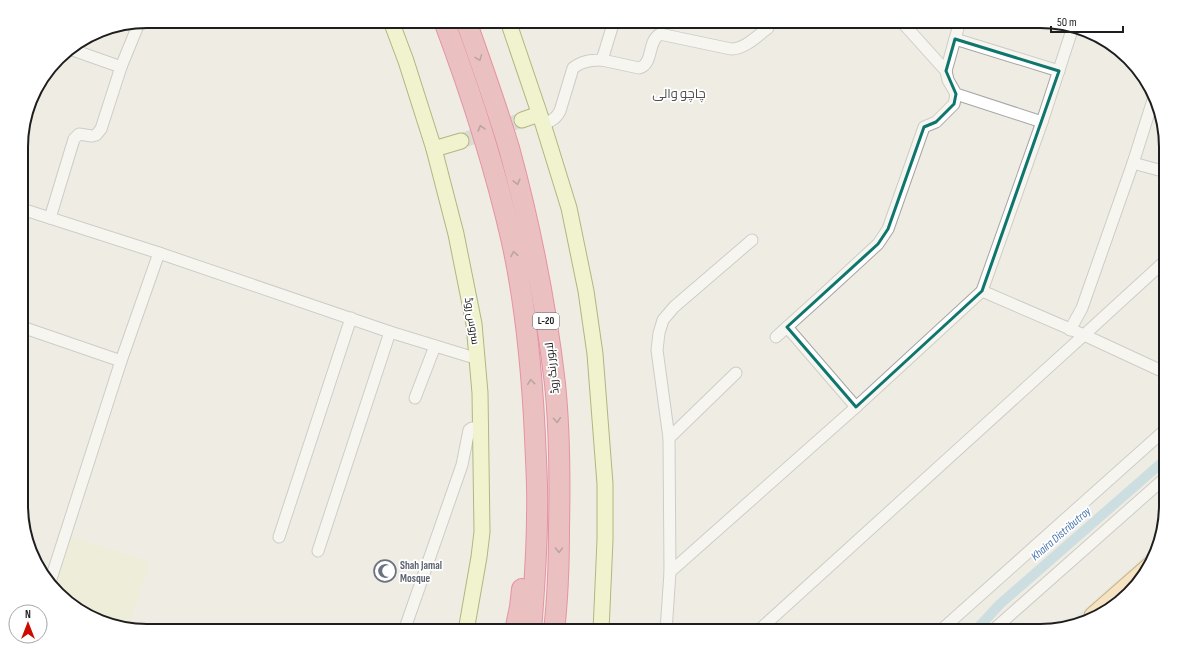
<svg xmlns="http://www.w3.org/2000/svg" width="1187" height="652" font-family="'Sofia Sans Condensed',Cairo,sans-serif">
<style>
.residential{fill:#dcdbdb}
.farmland{fill:#eaeecf}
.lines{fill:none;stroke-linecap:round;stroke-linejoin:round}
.canal{stroke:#a4cddd;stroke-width:10}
.secondary-tunnel{stroke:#c5c3bc;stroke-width:15;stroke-dasharray:15 8;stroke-linecap:butt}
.street-casing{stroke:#a5a5a5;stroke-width:13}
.secondary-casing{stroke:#647604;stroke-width:17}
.primary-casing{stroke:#986d00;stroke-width:19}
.highway-casing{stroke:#db2359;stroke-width:22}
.street{stroke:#fff;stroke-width:11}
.secondary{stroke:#f3fab7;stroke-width:15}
.primary{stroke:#fcd79c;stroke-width:17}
.highway{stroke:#e78b98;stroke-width:20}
.oneway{stroke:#784f55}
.marked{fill:none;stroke:#0f766e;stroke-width:3;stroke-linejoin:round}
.labels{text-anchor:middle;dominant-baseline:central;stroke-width:3.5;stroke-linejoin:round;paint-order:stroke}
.shield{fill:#fff;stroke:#626262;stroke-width:1}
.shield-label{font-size:10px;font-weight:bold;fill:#1e1e1e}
.street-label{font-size:11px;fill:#1e1e1e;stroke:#fff}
.worship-label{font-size:11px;font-weight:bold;fill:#5b616d;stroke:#fff;text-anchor:start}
.water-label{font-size:12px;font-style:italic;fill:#4a77af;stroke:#fff}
.quarter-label{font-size:13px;fill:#515151;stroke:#fff}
.rim{fill:none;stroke:#1e1e1e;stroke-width:2}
</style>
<rect width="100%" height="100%" fill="#efece4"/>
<polygon class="residential" points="1155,547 1149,568 1110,610 1068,624"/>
<polygon class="farmland" points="70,536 150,562 129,626 84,614 54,586"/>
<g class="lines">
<polyline class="canal" points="975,631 1000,604 1166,459"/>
<polyline class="secondary-tunnel" points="461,141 522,120"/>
<g class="street-casing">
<g id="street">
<polyline points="901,21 946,71"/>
<polyline points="960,21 946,71 948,80 956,94 1042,122"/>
<polyline points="1072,30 1042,122 982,291 1084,335 1166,373"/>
<polyline points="955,39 1059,71"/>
<polyline points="70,49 121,67"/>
<path d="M602 60 639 68C654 64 647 41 660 34L731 49C745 49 757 36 768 28"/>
<path d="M543 124C551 121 556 119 560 111L573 68C582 61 591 60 602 60L614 21"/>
<polyline points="1133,163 1166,172"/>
<polyline points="22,209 159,253 390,332 478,359"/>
<polyline points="50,218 74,139 79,134 92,136 96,135 101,129 121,67 139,23"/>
<polyline points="22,327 121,361"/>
<polyline points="787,327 856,407"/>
<polyline points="1070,330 1082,308 1133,163 1153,100"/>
<polyline points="776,337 828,290 878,244 888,229 924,127 936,122 954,104 956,94"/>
<polyline points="415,398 435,346"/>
<polyline points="669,438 736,373"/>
<polyline points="279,537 351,318"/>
<polyline points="318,551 390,332"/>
<polyline points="670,572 856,407 982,291"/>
<polyline points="50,582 121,361 159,253"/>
<polyline points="404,631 462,465 469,430 472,428 481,426"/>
<polyline points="666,631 670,572 669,438 657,350 659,333 663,320 674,307 752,240"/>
<polyline points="758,631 1084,335 1166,260"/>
<polyline points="940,631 1166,429"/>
<polyline points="992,631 1166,477"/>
</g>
</g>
<g class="secondary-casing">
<g id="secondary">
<polyline points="391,21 406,61 434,149 456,234 474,324 480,393 482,532 479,557 466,631"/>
<polyline points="508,21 543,124 569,208 586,291 595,354 605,484 605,540 601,631"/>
<polyline points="522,120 539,114"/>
<polyline points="434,149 461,141"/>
</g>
</g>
<g class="primary-casing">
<polyline id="primary" points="1093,616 1150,566"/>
</g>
<g class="highway-casing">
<g id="highway">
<path d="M444 21C471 93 495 167 512 242 526 306 532 372 535 437 536 463 538 489 537 515 537 554 534 592 531 631"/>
<path d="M466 21C481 63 496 105 509 148 530 225 546 305 555 384 560 432 560 480 559 528 559 562 558 597 554 631"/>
<polyline points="515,631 520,607 522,589"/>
</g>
</g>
<use href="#street" class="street"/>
<use href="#secondary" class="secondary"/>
<use href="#primary" class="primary"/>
<use href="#highway" class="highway"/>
</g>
<defs><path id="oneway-chevron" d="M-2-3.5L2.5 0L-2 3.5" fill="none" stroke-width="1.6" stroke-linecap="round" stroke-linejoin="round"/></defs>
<g class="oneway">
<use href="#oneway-chevron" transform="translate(479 58) rotate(69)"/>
<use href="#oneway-chevron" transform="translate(481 128) rotate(-106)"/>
<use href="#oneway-chevron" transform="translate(517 182) rotate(75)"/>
<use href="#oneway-chevron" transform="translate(514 254) rotate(-99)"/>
<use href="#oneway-chevron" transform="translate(531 382) rotate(-96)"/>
<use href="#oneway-chevron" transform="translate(557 420) rotate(86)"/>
<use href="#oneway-chevron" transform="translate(559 550) rotate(91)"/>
</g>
<path d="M0 0H1187V652H0ZM955 39 1059 71 982 291 856 407 787 327 878 244 888 229 924 127 936 122 954 104 956 94 946 71Z" fill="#efece4" fill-opacity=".55" fill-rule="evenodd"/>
<path class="marked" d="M955 39 1059 71 982 291 856 407 787 327 878 244 888 229 924 127 936 122 954 104 956 94 946 71Z"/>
<defs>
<g id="mosque-ring" transform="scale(1.15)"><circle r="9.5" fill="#fff" stroke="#6b7280" stroke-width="1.5"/><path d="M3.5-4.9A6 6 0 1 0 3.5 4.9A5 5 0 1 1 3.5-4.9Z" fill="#6b7280"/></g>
</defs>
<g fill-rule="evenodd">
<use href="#mosque-ring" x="385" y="571"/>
</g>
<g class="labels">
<rect class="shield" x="533" y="313" width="26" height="16" rx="3"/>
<g class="shield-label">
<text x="546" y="321">L-20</text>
</g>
<g class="street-label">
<text transform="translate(472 321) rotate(81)">سروس روڈ</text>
<text transform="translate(552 368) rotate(-97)">لاہور رنگ روڈ</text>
</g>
<g class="worship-label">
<text x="400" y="565">Shah Jamal<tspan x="400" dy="13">Mosque</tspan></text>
</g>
<g class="water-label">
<text transform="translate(1061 534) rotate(-41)">Khaira Distributroy</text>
</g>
<g class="quarter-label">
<text x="679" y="94">چاچو والی</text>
</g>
</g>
<path d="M0 0H1187V652H0ZM147 28H1040A119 119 0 0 1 1159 147V505A119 119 0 0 1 1040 624H147A119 119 0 0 1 28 505V147A119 119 0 0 1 147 28Z" fill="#fff" fill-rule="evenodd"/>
<path class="rim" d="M147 28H1040A119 119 0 0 1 1159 147V505A119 119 0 0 1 1040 624H147A119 119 0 0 1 28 505V147A119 119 0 0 1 147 28Z"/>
<g transform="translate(28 624)"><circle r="19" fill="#ffffff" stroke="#a5a5a5"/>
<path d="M0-3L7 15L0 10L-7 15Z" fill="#cc0a00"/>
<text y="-6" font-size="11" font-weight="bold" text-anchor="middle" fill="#1e1e1e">N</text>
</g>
<path d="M1051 26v6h72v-6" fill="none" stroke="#1e1e1e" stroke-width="2"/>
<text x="1057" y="26" font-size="12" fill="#1e1e1e" stroke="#ffffff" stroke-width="3" paint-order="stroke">50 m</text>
</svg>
